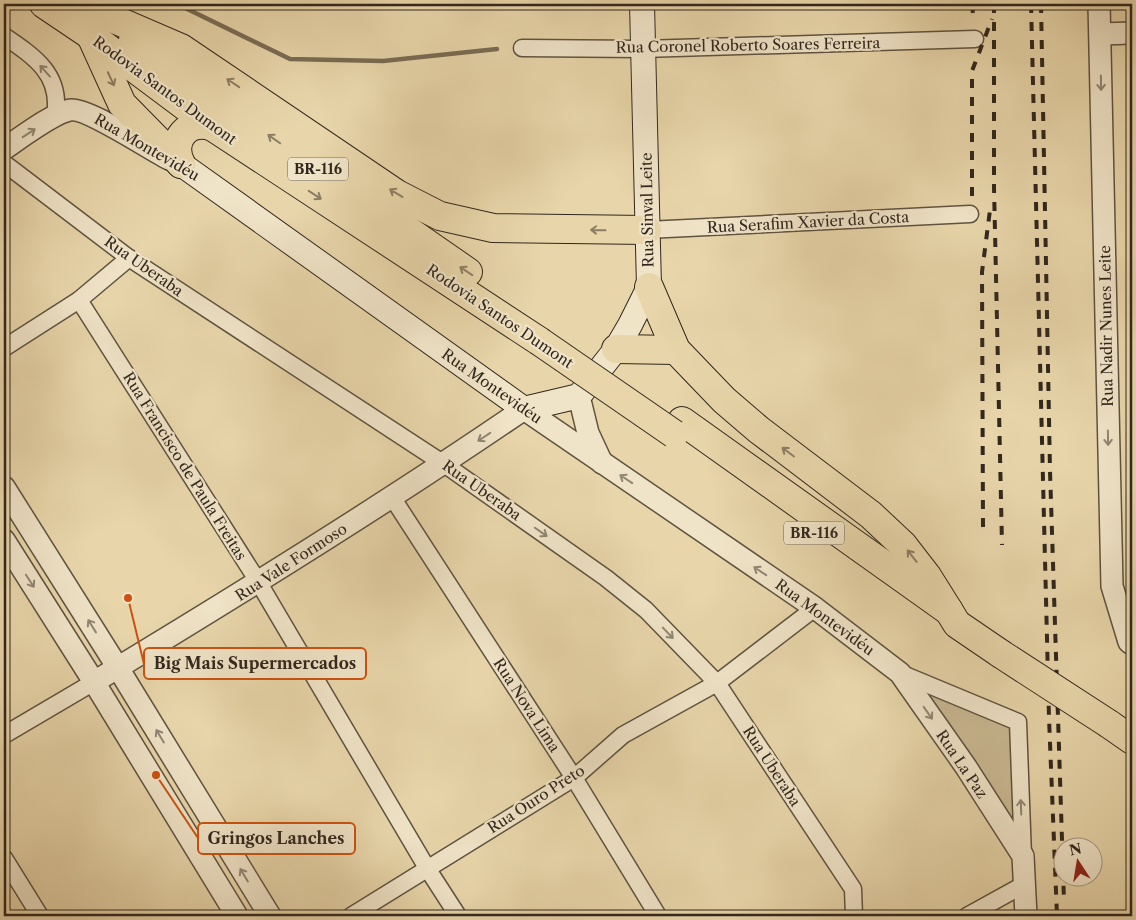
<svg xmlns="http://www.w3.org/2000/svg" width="1136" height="920" font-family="'Libre Caslon Text',serif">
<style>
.green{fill:#c9b892;stroke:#7d7058}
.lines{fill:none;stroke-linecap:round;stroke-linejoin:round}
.stream{stroke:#7a6c55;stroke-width:4.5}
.minor-casing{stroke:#5f5341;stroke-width:19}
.tertiary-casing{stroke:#5f5341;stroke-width:24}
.secondary-casing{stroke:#31271e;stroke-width:26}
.trunk-casing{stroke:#31271e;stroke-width:30}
.minor{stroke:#f0e4c8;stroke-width:16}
.tertiary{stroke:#f0e4c8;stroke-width:21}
.secondary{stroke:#f0e4c8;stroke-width:24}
.trunk{stroke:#e8d6aa;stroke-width:28}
.rail{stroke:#31271e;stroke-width:4;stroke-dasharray:9 9;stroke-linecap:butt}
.trunk-bridge-casing{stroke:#31271e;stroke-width:30;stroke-linecap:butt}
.trunk-bridge{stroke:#e8d6aa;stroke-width:28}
.oneway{stroke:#908673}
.oneway2{stroke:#8c7e64}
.labels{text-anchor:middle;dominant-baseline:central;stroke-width:4.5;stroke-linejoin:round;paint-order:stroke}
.shield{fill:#f0e4c8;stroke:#6a6051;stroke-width:1}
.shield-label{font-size:14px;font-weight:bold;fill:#31271e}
.street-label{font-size:15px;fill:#31271e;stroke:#f0e4c8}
.leader{fill:none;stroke:#cd520f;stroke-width:2}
.callout-dot{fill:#cd520f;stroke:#f0e4c8;stroke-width:2}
.callout{fill:#f0e4c8;stroke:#cd520f;stroke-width:2}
.callout-label{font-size:16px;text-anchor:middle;font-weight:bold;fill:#31271e}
</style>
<rect width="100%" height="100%" fill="#e8d6aa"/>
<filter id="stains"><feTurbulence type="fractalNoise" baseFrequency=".004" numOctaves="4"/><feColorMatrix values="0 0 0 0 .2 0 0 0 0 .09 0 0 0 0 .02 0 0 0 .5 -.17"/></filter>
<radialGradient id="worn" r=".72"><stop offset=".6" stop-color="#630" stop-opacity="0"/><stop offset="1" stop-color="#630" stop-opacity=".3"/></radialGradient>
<polygon class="green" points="914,684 1011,724 1016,836"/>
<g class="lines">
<polyline class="stream" points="177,4 290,59 383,61 497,49"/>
<g class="minor-casing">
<g id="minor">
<path d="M4 36C35 57 62 75 55 116"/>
<polyline points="522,48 643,49 975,39"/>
<polyline points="4,163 129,258 444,464 606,578 646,610 717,683 853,889 854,916"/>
<polyline points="647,230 970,214"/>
<polyline points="79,300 259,583 427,868 458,916"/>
<polyline points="4,348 79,300 129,258"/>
<polyline points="392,497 574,778 658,916"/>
<polyline points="900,673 1018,722 1023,856"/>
<polyline points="4,735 94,682"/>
<polyline points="4,858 40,916"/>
<polyline points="351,916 574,778 623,735 717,683 815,608"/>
<polyline points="967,916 1025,884"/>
</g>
</g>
<g class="tertiary-casing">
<g id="tertiary">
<polyline points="1099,4 1112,586 1129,642 1132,644"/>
<polyline points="1101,34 1132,33"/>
<path d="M4 149C19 139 53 113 70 110 87 107 149 149 169 159"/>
<polyline points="579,396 588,433 602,463"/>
<polyline points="4,487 118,668 270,916"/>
<polyline points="4,540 94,682 237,916"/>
<path d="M94 682C240 594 384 505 524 409L815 608 900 673 966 767 1023 856 1026 916"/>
</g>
</g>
<g class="secondary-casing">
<polyline id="secondary" points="181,164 524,409 579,396 616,349 630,325 649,287 642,4"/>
</g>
<g class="trunk-casing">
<g id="trunk">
<polyline points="44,4 90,35 213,127 539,341"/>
<polyline points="88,8 181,48 397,194 440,216 493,228 647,230"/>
<polyline points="92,38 122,104 181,164"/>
<polyline points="133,40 468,272"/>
<path d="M181 164C169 140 188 118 213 127"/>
<polyline points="649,287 676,350 724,400 759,430 871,515 903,545 927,576 949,611"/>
<polyline points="616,349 676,350"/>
<polyline points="682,421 949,611 957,624 1001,654"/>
<polyline points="1109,724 1132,740"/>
</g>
</g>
<use href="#minor" class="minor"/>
<use href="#tertiary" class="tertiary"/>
<use href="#secondary" class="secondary"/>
<use href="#trunk" class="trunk"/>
<g class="rail">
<polyline points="972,4 973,14"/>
<polyline points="994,4 994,187 1002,545"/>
<polyline points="1031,4 1049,718 1057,916"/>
<polyline points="1041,4 1050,471 1064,901"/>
<polyline points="972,196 972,71 992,19"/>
<polyline points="983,527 982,272 990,210"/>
</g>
<g class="trunk-bridge-casing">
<g id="trunk-bridge">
<polyline points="539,341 674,434"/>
<polyline points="1001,654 1109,724"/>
</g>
</g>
<use href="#trunk-bridge" class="trunk-bridge"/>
</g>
<defs><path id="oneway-shaft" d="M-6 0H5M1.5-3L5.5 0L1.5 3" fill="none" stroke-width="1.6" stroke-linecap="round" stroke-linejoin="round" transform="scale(1.25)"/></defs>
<g class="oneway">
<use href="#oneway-shaft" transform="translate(45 71) rotate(-132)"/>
<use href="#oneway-shaft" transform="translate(1101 83) rotate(89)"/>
<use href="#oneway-shaft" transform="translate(29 133) rotate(-33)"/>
<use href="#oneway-shaft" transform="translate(484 437) rotate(146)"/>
<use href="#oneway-shaft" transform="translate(1108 438) rotate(89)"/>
<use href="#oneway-shaft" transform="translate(626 479) rotate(-146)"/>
<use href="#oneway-shaft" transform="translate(541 532) rotate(35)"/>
<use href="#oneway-shaft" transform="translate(760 571) rotate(-146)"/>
<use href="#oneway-shaft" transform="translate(30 581) rotate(57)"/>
<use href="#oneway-shaft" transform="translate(92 626) rotate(-122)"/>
<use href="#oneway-shaft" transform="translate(668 633) rotate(46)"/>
<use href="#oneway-shaft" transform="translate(928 713) rotate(55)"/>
<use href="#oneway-shaft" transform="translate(160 736) rotate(-121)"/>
<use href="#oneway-shaft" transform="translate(1021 807) rotate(-92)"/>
<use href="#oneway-shaft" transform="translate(244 875) rotate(-121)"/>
</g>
<g class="oneway2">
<use href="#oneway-shaft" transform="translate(111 79) rotate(65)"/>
<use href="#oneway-shaft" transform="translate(233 83) rotate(-146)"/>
<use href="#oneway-shaft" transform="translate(274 139) rotate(-145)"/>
<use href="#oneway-shaft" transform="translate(396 193) rotate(-149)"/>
<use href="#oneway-shaft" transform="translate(315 195) rotate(33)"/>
<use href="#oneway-shaft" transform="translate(598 230) rotate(-179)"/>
<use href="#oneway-shaft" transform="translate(466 271) rotate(-146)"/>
<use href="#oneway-shaft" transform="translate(788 452) rotate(-143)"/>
<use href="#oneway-shaft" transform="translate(912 556) rotate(-128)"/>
</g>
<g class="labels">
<g class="shield">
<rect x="288" y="157.5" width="60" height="23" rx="4"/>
<rect x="784" y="521.5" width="60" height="23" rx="4"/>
</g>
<g class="shield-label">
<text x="318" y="169">BR-116</text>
<text x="814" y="533">BR-116</text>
</g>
<g class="street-label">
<text transform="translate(748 45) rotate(-1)">Rua Coronel Roberto Soares Ferreira</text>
<text transform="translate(165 90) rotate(36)">Rodovia Santos Dumont</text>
<text transform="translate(147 147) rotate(30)">Rua Montevidéu</text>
<text transform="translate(647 210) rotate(-91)">Rua Sinval Leite</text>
<text transform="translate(808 222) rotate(-3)">Rua Serafim Xavier da Costa</text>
<text transform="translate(144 266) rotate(35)">Rua Uberaba</text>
<text transform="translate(500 316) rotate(34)">Rodovia Santos Dumont</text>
<text transform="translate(1106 326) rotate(-91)">Rua Nadir Nunes Leite</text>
<text transform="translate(492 386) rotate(35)">Rua Montevidéu</text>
<text transform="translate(185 466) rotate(58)">Rua Francisco de Paula Freitas</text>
<text transform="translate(482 490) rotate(35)">Rua Uberaba</text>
<text transform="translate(291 562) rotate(-33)">Rua Vale Formoso</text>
<text transform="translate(825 617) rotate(36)">Rua Montevidéu</text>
<text transform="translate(527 705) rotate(57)">Rua Nova Lima</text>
<text transform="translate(962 764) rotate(56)">Rua La Paz</text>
<text transform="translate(772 766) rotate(57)">Rua Uberaba</text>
<text transform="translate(536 799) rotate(-33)">Rua Ouro Preto</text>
</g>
</g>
<path class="leader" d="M128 598L144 664M156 775L198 838"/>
<g class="callout-dot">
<circle cx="128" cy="598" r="5"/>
<circle cx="156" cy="775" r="5"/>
</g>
<g class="callout">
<rect x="144" y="648" width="222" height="31" rx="5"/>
<rect x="198" y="823" width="157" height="31" rx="5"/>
</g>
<g class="callout-label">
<text x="255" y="669">Big Mais Supermercados</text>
<text x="276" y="844">Gringos Lanches</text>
</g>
<rect width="1136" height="920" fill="none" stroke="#e8d6aa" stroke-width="20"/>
<rect x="5" y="5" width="1126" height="910" fill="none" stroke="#31271e" stroke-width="2.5"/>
<rect x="10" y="10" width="1116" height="900" fill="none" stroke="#31271e"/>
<g transform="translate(1078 862) rotate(348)"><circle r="24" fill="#f0e4c8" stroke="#a49884"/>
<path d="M0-4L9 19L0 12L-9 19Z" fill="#8f2418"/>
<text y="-8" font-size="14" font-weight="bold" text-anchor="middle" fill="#31271e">N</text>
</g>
<rect width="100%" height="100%" filter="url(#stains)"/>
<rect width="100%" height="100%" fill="url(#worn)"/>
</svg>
